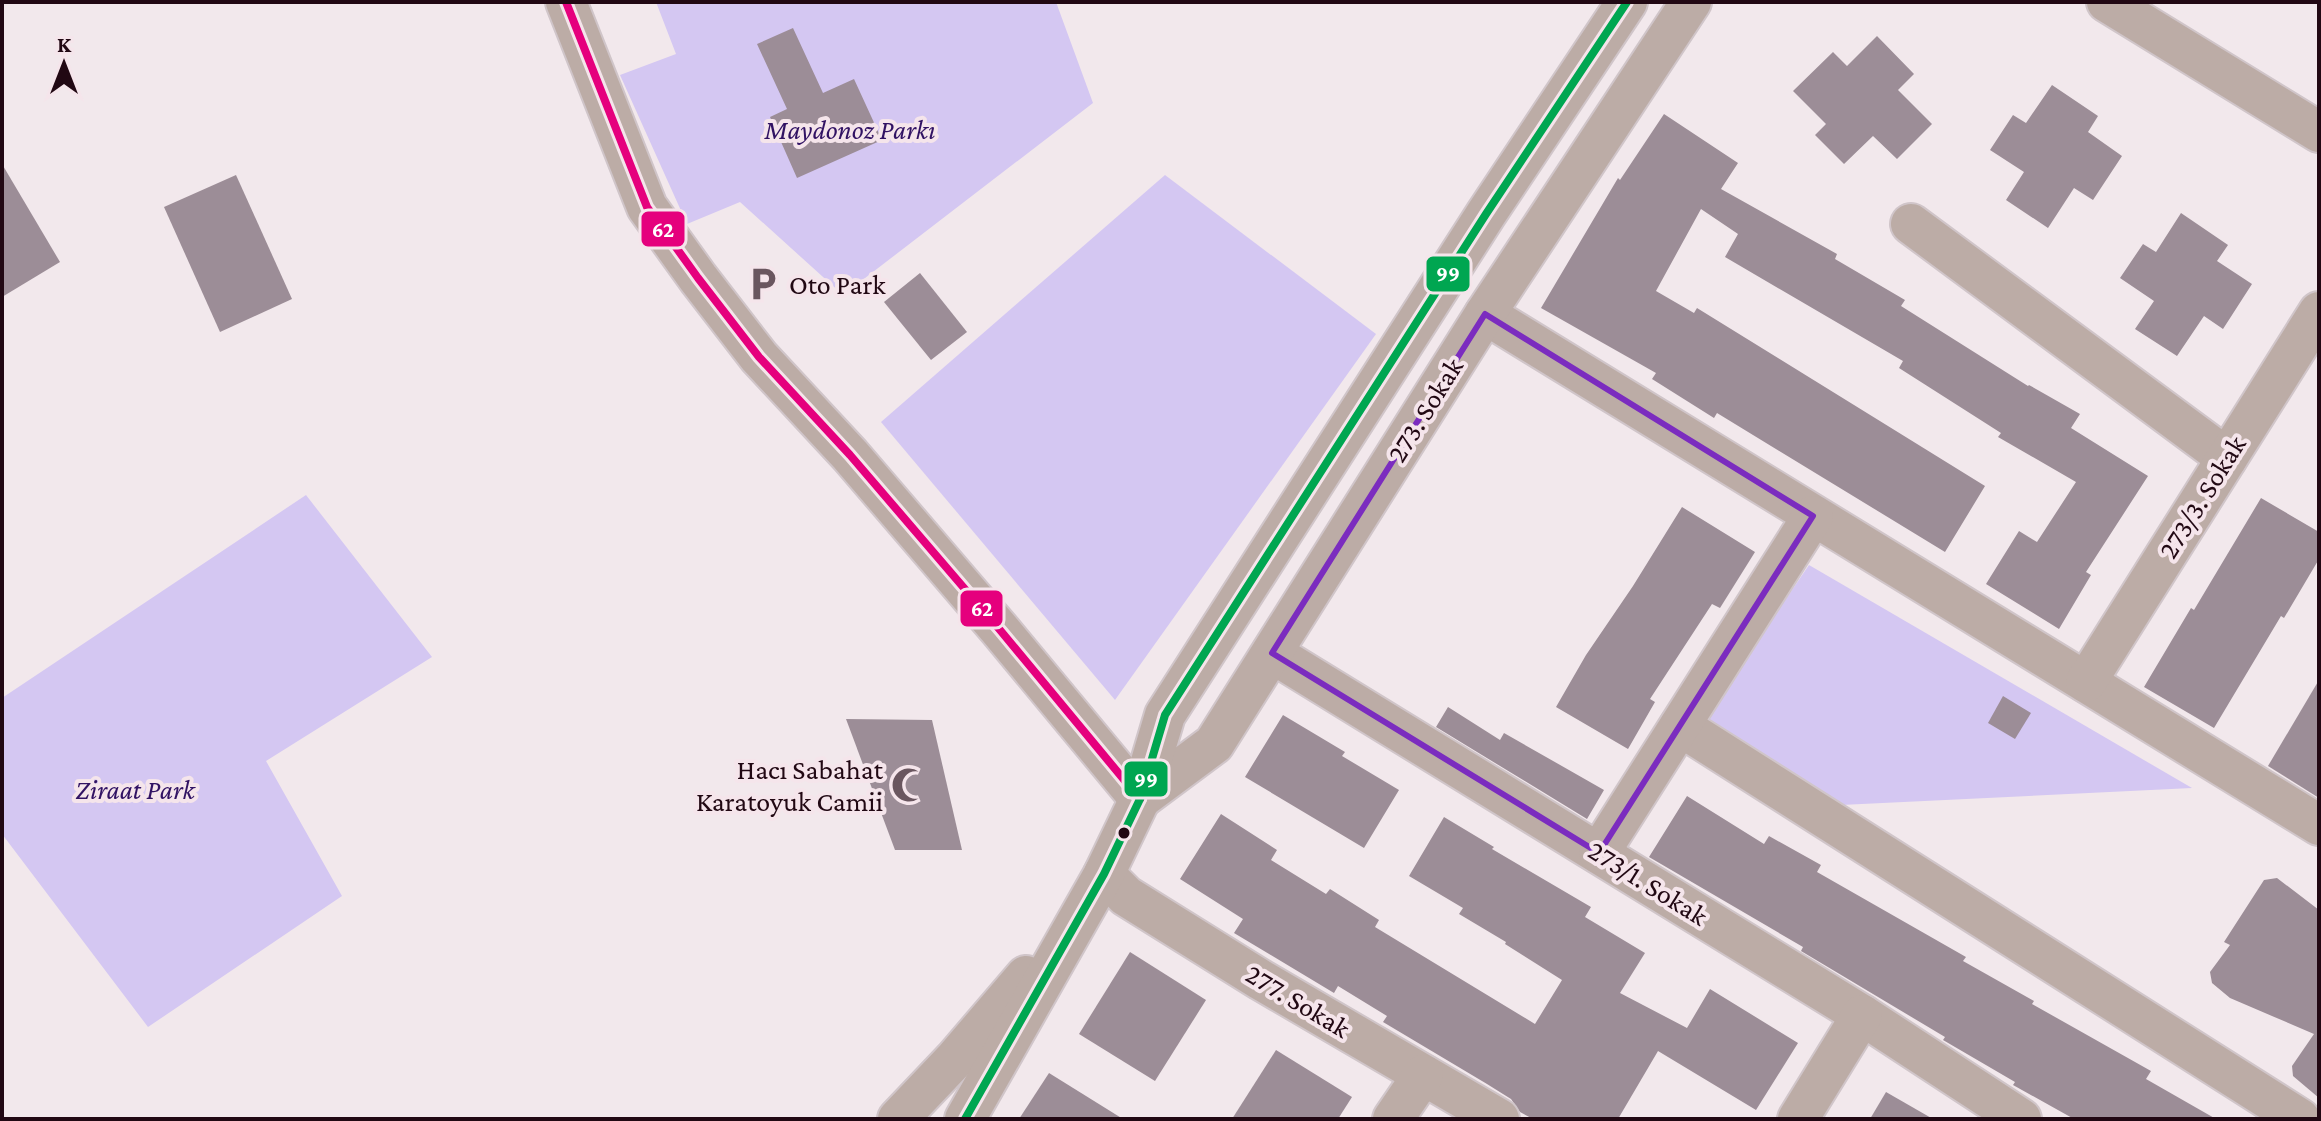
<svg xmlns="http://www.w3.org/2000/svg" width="2321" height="1121" font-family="'Crimson Pro',serif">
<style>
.green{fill:#d4c7f2}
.building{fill:#9c8d97}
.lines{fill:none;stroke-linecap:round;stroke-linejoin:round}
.minor-casing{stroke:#d0c5c9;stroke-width:44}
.minor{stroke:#bcaca6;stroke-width:40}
.bus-1-casing{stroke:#f5e5eb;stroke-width:14}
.bus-2-casing{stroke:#f5e5eb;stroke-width:14}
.bus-1{stroke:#e5007d;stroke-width:8}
.bus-2{stroke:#00a651;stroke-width:8}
.marked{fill:none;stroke:#7b2cbf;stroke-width:6;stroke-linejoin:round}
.bus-dot{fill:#210813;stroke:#f5e5eb;stroke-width:3}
.labels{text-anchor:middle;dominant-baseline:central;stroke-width:8;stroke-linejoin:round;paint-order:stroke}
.park-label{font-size:28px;font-style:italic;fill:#311263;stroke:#f5e5eb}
.poi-label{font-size:28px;fill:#210813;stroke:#f5e5eb;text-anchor:start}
.street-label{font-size:28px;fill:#210813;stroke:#f5e5eb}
.line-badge{stroke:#f5e5eb;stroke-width:3}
.badge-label{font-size:22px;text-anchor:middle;font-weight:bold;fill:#fff}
</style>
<rect width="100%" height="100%" fill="#f2e8ec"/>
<g class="green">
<polygon points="656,2 1056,2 1093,103 843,295 740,202 687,224 620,75 676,54"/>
<polygon points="1165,175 1376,334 1115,700 881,422"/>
<polygon points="306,495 432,657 266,761 342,896 148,1027 2,834 2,698"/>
<polygon points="1809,565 2192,788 1841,805 1703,720"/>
</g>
<g class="building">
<polygon points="793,28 823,93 854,79 882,140 797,178 770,117 787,109 757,44"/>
<polygon points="1877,36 1914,74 1898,90 1932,124 1897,159 1873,136 1844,164 1815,135 1826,124 1793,91 1833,52 1847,66"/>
<polygon points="2052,85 2098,116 2088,132 2122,156 2093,200 2074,188 2048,228 2006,200 2024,172 1990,150 2013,115 2026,123"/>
<polygon points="1664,114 1738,163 1721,189 1837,254 1835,259 1905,300 1901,306 2028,386 2029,385 2080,414 2071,428 2148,476 2086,572 2091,575 2059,629 1986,584 2019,531 2037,542 2076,482 1998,437 2001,433 1899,368 1903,361 1725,257 1738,234 1701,209 1656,291 1694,313 1697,308 1985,486 1945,552 1717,413 1714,418 1652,379 1656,373 1541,308 1618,178 1620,180"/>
<polygon points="2,164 60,262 2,297"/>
<polygon points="236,175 292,299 220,332 164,207"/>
<polygon points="2181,213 2228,245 2217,261 2252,284 2223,329 2204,316 2177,356 2135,329 2154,301 2120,278 2143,244 2156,252"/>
<polygon points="920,273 967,332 931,360 884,302"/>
<polygon points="2261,498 2319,532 2319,559 2284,618 2281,616 2214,728 2144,687 2191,608 2194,610"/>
<polygon points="1682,507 1755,552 1720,608 1712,604 1650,699 1655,702 1628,749 1556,707 1586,655 1633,586"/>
<polygon points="2319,680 2319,798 2268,766"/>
<polygon points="2003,696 2031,713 2015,739 1988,723"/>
<polygon points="1448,707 1500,740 1504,733 1604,790 1587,819 1436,727"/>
<polygon points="1283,715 1345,752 1342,756 1399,790 1364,848 1245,777"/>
<polygon points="846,719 932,720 962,850 895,850"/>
<polygon points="1687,796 1764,844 1769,836 1821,865 1817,872 1966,957 1963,961 2034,1001 2032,1004 2151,1071 2146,1079 2216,1119 2074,1119 2013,1085 2015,1082 1943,1040 1945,1037 1801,951 1803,947 1649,857"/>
<polygon points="1221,814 1277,850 1271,860 1326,894 1330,889 1379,920 1375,927 1535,1024 1562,980 1505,944 1506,942 1459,914 1463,908 1409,876 1444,817 1494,847 1492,849 1591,907 1585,917 1645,953 1620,993 1687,1028 1710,989 1798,1043 1756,1110 1658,1051 1618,1119 1533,1119 1520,1112 1511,1099 1487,1084 1383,1022 1387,1016 1338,986 1334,993 1234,933 1243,919 1180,879"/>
<polygon points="2277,878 2319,910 2319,1098 2293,1076 2292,1066 2314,1034 2230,998 2212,983 2210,972 2230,945 2224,942 2264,880"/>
<polygon points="1130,952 1206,1000 1155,1081 1079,1034"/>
<polygon points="1276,1050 1352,1097 1338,1119 1232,1119"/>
<polygon points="1049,1073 1123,1119 1019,1119"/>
<polygon points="1886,1092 1933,1119 1870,1119"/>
</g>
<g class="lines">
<g class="minor-casing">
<g id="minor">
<polyline points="566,2 647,207 698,278 759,357 850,455 1000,630 1140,799"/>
<polyline points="2107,2 2319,132"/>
<polyline points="1911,224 2227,458"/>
<polyline points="1485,314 2319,825"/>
<polyline points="1272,653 1862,1015 2021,1119"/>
<polyline points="2086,682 2319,312"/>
<polyline points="1680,726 2300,1119"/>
<polyline points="1140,799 1214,744 1485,314 1691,2"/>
<polyline points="1599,853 1813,516"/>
<polyline points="1104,874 1126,896 1261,980 1499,1119"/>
<polyline points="898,1119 955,1059 1026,976"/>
<polyline points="965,1119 1104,874 1140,799 1165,715 1486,214 1627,2"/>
<polyline points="1393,1119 1423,1075"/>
<polyline points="1798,1119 1862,1015"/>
</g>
</g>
<use href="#minor" class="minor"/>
<g class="bus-1-casing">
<polyline id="bus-1" points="566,2 647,207 698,278 759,357 850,455 1000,630 1140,799"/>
</g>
<g class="bus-2-casing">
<polyline id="bus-2" points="965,1119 1104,874 1140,799 1165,715 1486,214 1627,2"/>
</g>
<use href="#bus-1" class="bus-1"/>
<use href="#bus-2" class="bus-2"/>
</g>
<path class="marked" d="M1485 314 1813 516 1599 853 1272 653Z"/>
<defs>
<g id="parking-bare" transform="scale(2.76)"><path d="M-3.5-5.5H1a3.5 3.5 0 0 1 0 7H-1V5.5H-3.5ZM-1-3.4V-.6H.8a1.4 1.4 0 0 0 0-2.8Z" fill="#6a565f" stroke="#f5e5eb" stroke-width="2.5" paint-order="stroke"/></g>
<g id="mosque-bare" transform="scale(2.76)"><path d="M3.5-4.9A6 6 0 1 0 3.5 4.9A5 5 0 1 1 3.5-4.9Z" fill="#6a565f" stroke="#f5e5eb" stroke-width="2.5" paint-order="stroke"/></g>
</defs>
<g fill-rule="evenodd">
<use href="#parking-bare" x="763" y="284"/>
<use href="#mosque-bare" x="909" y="785"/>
</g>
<circle class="bus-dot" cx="1124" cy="833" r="7"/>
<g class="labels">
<g class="park-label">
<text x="850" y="129">Maydonoz Parkı</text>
<text x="135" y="789">Ziraat Park</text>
</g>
<g class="poi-label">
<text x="789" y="284">Oto Park</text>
<text x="883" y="769" text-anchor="end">Hacı Sabahat<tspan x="883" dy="32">Karatoyuk Camii</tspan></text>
</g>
<g class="street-label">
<text transform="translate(1425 410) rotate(-58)">273. Sokak</text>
<text transform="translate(2202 497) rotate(-58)">273/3. Sokak</text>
<text transform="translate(1648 883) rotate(32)">273/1. Sokak</text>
<text transform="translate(1298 1001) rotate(31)">277. Sokak</text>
</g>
</g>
<g class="line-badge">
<rect x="640" y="210" width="46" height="38" rx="8" fill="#e5007d"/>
<rect x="1425" y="255" width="46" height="38" rx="8" fill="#00a651"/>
<rect x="959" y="589" width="45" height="39" rx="8" fill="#e5007d"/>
<rect x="1123" y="760" width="46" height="38" rx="8" fill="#00a651"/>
</g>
<g class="badge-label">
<text x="663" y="237">62</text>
<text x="1448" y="281">99</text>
<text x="982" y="616">62</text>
<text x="1146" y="787">99</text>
</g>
<rect width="2321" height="1121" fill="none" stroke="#210813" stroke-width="8"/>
<g transform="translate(64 64)" stroke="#f5e5eb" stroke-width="6" paint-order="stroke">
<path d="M0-6L14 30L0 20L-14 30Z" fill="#210813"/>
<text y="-12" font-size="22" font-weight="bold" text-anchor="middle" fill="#210813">K</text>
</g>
</svg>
